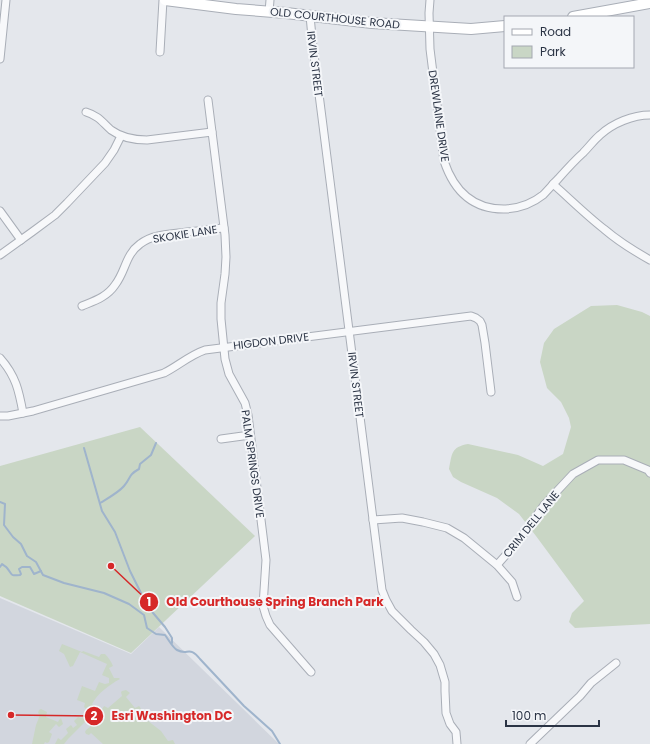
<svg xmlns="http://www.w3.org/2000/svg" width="650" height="744" font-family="Poppins,sans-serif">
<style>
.built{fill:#d2d6de}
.green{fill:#c9d6c5}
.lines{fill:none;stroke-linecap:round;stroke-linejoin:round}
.stream{stroke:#9fb4cc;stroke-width:2}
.street-casing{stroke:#a9aeb7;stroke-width:9}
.secondary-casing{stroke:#a9aeb7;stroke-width:12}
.street{stroke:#f7f8fa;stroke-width:7}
.secondary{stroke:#fff;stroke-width:10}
.labels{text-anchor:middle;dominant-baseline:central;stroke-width:4;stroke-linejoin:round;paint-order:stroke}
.street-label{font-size:11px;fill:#2b3445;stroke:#f4f6f9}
.leader{fill:none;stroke:#d62828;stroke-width:1.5}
.callout-dot{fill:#d62828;stroke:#f4f6f9;stroke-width:1.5}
.mark-label{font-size:12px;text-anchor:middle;font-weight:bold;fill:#fff}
.callout-label{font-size:12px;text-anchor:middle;font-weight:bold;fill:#d62828;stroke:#f4f6f9;stroke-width:4;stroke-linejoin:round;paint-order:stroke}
</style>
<rect width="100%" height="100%" fill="#e4e7ec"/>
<polygon class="built" points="0,598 131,654 159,627 279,744 0,744"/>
<g class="green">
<path d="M617 305 642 312 650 316V624L575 628 569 622 572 613 584 601 536 536 519 514 497 498 461 482 453 477 449 469C452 454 451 447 468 444L518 455 543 466 563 454 571 427 569 418 561 402 547 388 540 362 544 343 554 329 591 306Z"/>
<polygon points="140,427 255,536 131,653 0,596 0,466"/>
<path d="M62 644 82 652 83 651 99 657 101 654H105C108 657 111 661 113 666L109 668 114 678H119L120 679C109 685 98 693 92 704L94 706V709L91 711H88L84 707 85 703 77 700 82 686 95 691 99 682 105 684 109 683V678L102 675 107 664 80 652 73 666 70 667 64 654 59 651Z"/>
<polygon points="126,690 130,693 126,697 135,708 139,706 140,707 142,711 139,714 161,731 168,741 173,740 175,744 103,744 91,733 89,735 86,734 85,732 86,730 90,727 95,721 104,706 108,708 122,696 121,692 122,691"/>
<polygon points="41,709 47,712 46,717 58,722 59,720 61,718 63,724 59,727 56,724 49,732 52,734 49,742 47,743 45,742 44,744 32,744 36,725 40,715 38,713 39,710"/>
<polygon points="84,716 86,717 86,721 68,739 64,744 55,744 58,738 61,740 68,733 66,729 71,725 73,728 77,725 74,721 78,717 81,718"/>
</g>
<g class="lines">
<g class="stream">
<polyline points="84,448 102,511 115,532 130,571 148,607 165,627 172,638 172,643"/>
<path d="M0 502 5 504 4 525 13 537 21 544 27 556 36 562 43 575 64 583 104 593 129 604 144 615 147 628 156 634 165 635C168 639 173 648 177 650 188 656 189 645 200 659L244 706 272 731 280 744"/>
<path d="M100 503C108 498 118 493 124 486 131 478 128 475 139 469L140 464 151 455 156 443"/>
<path d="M0 567 2 564C4 566 6 566 7 568 13 575 9 576 20 575L21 574 19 569 22 567H30L34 574 41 571"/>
</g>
<g class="street-casing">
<g id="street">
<path d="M430 0 429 13 430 49 444 161C454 191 473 210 506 209 520 208 533 203 543 195 548 190 553 184 558 179 566 170 574 161 583 153 589 147 594 140 600 135 613 123 633 115 650 115"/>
<polyline points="269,12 270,0"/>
<polyline points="310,16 313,47 382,590 386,600 392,611 411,630 424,642 434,654 440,665 445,682 445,691 446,713 450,724 456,732 457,744"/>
<polyline points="160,52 163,0"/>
<polyline points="0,59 6,0"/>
<polyline points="208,100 225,235 226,257 225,274 221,303 221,319 225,359 229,374 245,403 248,415 266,560 263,606 266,616 270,625 311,672"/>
<path d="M86 112C99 116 102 122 111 130 122 138 134 140 147 140L212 132"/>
<path d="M553 184C570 199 586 215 604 229 618 241 634 251 650 260"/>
<polyline points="0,211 21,240"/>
<polyline points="0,255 32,232 55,215 67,203 105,163 114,150 121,136"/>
<path d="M82 306C94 301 107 297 115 285 126 271 125 255 140 244 153 234 171 234 187 232 199 231 212 229 224 228"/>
<path d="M0 358C16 376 19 391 23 413"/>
<path d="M0 416H8L33 411 164 373C178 366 190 355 205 350L471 316 476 318 480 321 482 325 485 343 491 392"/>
<polyline points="221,439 250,435"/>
<polyline points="373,520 402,518 423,522 447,528 464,538 497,565 512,582 517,597"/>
<polyline points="497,565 520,539 544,505 573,474 598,460 624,460 648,470 650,473"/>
<polyline points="530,744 580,696 591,683 616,663"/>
</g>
</g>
<g class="secondary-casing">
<g id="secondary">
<polyline points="165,0 236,9 286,13 372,23 471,29 505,26"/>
<polyline points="573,17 650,3"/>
</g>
</g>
<use href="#street" class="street"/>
<use href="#secondary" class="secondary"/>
</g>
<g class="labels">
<g class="street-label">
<text transform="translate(335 18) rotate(6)">OLD COURTHOUSE ROAD</text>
<text transform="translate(315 64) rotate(83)">IRVIN STREET</text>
<text transform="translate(439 116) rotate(82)">DREWLAINE DRIVE</text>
<text transform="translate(185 234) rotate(-9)">SKOKIE LANE</text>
<text transform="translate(271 341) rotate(-7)">HIGDON DRIVE</text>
<text transform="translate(356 385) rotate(83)">IRVIN STREET</text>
<text transform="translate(253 464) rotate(82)">PALM SPRINGS DRIVE</text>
<text transform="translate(531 524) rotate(-51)">CRIM DELL LANE</text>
</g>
</g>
<path class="leader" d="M111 566L149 602M11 715L94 716"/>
<g class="callout-dot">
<circle cx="111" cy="566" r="4"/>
<circle cx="11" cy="715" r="4"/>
<circle cx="149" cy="602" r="10"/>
<circle cx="94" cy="716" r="10"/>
</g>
<g class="mark-label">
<text x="149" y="606">1</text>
<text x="94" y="720">2</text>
</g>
<g class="callout-label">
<text x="275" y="606">Old Courthouse Spring Branch Park</text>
<text x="172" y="720">Esri Washington DC</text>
</g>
<rect x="504" y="16" width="130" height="52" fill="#f4f6f9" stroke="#a4a8b1"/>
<rect x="512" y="29" width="20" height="6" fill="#ffffff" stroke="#a4a8b1"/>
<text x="540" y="36" font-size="12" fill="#2b3445">Road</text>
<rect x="512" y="46" width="20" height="12" fill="#c9d6c5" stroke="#a4a8b1"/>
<text x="540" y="56" font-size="12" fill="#2b3445">Park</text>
<path d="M506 720v6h93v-6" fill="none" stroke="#2b3445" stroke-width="2"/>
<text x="512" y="720" font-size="12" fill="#2b3445" stroke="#f4f6f9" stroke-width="3" paint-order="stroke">100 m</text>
</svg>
